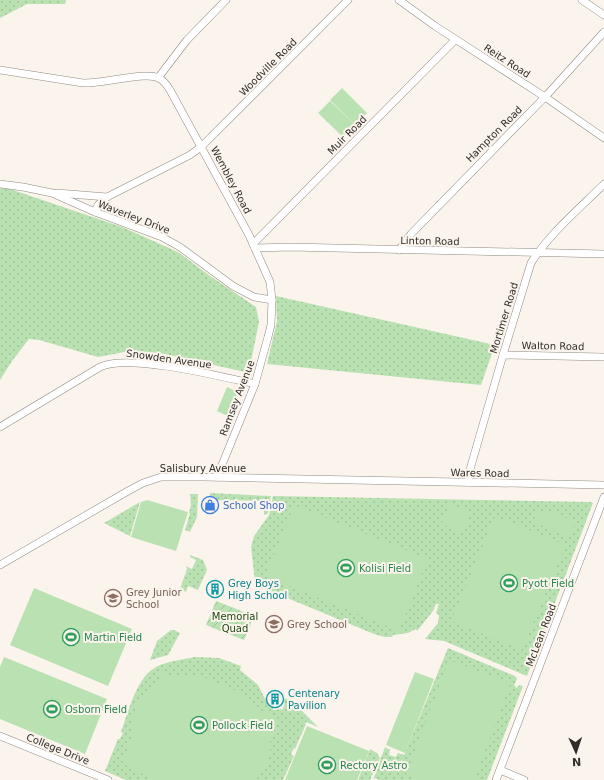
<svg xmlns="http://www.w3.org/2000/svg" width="604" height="780" font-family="'DejaVu Sans',sans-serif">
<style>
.grass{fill:url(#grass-dots)}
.garden{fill:url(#garden-furrows)}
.pitch{fill:#bae1b2}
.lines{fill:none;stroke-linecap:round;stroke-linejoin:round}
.street-casing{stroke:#8f8982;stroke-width:8}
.street{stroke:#fff;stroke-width:7}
.labels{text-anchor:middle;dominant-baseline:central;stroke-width:4;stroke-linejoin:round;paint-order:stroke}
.street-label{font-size:10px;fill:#302d2a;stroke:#fbf4ec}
.shop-label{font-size:10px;fill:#366cbe;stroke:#fbf4ec;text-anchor:start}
.leisure-label{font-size:10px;fill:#27864d;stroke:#fbf4ec;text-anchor:start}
.culture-label{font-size:10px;fill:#0d838f;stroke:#fbf4ec;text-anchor:start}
.education-label{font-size:10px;fill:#785e54;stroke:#fbf4ec;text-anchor:start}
.park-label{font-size:10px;fill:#1c4a12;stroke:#fbf4ec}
</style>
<defs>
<pattern id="grass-dots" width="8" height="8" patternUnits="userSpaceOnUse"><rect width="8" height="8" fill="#bae1b2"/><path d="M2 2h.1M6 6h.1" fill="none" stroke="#a0c199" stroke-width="1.8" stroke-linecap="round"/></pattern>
<pattern id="garden-furrows" width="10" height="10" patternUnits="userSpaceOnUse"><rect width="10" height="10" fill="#bae1b2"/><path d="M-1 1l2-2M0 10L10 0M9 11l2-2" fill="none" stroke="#a0c199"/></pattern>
</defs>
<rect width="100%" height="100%" fill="#fbf4ec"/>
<g class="grass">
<polygon points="0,0 66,0 65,4 27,4 0,18"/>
<polygon points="0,188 10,189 122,227 178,252 210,276 256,307 259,322 250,366 245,372 160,353 130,351 98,357 39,340 29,339 12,361 0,380"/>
<polygon points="276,296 495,345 481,385 267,364 277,321"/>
<polygon points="210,493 271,496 268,513 264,515 264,501 210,500"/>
<polygon points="190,494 198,494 197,517 190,532 185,530 190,513 189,513 191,505"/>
<polygon points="273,496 591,502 593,503 527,676 444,641 425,639 438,623 439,615 436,613 439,604 436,604 433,611 417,631 416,629 408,633 393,635 392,637 385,637 374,634 280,595 261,586 262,582 261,584 255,581 251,547 254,536 269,515"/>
<polygon points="140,502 130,536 104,523"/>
<polygon points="190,555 203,560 207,570 198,590 188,586 186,592 180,589 187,569 186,566 192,569 196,560 190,557"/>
<polygon points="171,630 174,630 180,633 168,655 150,660 157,641"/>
<polygon points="448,648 515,676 517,679 514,685 517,688 519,685 523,686 487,780 379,780 375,778 373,780 385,747 390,750 389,755 396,757 398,753 404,755"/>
<path d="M195 657 219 658 241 666 240 670 258 685 264 697 274 710 283 709 285 703 283 701 286 698 291 704 299 708 318 727 306 722 305 723 306 724 295 749 294 748 291 754 294 756 283 780H126L105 771 118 739H120L123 733 121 732C128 713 136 680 153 669 164 661 182 660 195 657Z"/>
<polygon points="370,749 377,753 380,758 370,780 358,780"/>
</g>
<polygon class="garden" points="216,601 254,616 244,640 226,633 227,632 224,631 223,632 206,625"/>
<g class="pitch">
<polygon points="342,88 367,113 355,125 330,100"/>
<polygon points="330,101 355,125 343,137 318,113"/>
<polygon points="227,387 238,392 228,416 217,411"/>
<polygon points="147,500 188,512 176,551 131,537 141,502"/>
<polygon points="450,504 471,513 463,533 441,524"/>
<polygon points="294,505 428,559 399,631 265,576"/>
<polygon points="544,509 576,522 570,537 533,522 537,511 542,513"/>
<polygon points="495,516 566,545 522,650 451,621"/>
<polygon points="34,588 132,629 108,686 10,645"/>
<polygon points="4,657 107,699 85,754 0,719 0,667"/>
<polygon points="449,660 511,683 474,780 419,780 406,775"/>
<polygon points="162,672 172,677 190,675 206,678 246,695 261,710 279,719 270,738 270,752 268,760 261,774 256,780 154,780 122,763 131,742 131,723 136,707 145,694 157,684"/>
<polygon points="415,672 434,679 405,753 386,745"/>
<polygon points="307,726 369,751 357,780 285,780"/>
</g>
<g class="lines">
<g class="street-casing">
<g id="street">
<polyline points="399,0 435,26 545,97 604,138"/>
<polyline points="582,0 604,15"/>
<path d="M0 70 83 83C102 84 145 71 159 78 164 81 167 85 170 90L249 235 270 282 272 300 271 325 268 337 255 384 217 477"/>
<polyline points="158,78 187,40 226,0"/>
<polyline points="0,184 23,187 52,193 95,212 162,237 180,247 233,286 254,297 272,300"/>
<polyline points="57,193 107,197"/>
<polyline points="95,212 98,205 107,197 190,155 201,147 348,0"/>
<polyline points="253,244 455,40"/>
<polyline points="255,248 290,247 604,254"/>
<polyline points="399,250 411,234 545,97 604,32"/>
<polyline points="503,355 604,357"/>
<path d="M0 427 100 367C127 353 223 377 255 384"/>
<path d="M468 482 471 466 503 355 531 263C550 233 579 209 604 184"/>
<polyline points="0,565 128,491 143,483 161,477 203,477 604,485"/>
<polyline points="0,736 108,780"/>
<polyline points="500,770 524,780"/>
<polyline points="496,780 604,497"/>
</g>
</g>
<use href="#street" class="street"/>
</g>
<defs>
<g id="shop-ring" transform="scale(0.9)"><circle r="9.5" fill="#fbf4ec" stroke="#3f7fe0" stroke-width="1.5"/><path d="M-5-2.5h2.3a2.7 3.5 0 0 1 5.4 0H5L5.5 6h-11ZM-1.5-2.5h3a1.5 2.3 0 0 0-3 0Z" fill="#3f7fe0"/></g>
<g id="stadium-ring" transform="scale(0.9)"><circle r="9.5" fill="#fbf4ec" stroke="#2e9e5b" stroke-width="1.5"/><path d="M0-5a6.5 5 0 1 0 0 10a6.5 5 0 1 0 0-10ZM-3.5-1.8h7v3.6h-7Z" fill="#2e9e5b"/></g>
<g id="building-ring" transform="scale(0.9)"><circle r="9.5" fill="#fbf4ec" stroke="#0f9aa8" stroke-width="1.5"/><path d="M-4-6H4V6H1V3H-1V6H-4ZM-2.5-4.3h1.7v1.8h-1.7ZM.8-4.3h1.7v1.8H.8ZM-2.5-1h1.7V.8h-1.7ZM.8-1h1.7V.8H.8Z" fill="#0f9aa8"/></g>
<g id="school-ring" transform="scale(0.9)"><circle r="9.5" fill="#fbf4ec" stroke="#8d6e63" stroke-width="1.5"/><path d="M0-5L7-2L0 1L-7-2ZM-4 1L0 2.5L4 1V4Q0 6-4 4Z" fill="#8d6e63"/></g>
</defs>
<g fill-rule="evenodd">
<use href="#shop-ring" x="210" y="505"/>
<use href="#stadium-ring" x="346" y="568"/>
<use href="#stadium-ring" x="509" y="583"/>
<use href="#building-ring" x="215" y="589"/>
<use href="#school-ring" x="113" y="598"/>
<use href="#school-ring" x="274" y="624"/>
<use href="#stadium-ring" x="71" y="637"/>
<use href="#building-ring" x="275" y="699"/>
<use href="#stadium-ring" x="52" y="709"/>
<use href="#stadium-ring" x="199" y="725"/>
<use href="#stadium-ring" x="327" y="765"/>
</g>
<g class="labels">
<g class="street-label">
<text transform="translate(507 61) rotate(33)">Reitz Road</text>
<text transform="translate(268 67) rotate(-45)">Woodville Road</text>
<text transform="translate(494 134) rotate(-45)">Hampton Road</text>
<text transform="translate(347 135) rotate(-45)">Muir Road</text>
<text transform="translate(231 180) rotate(62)">Wembley Road</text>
<text transform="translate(134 217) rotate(21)">Waverley Drive</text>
<text transform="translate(430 241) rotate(1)">Linton Road</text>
<text transform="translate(504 318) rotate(-73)">Mortimer Road</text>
<text transform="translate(553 346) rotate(1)">Walton Road</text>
<text transform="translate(169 359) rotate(8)">Snowden Avenue</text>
<text transform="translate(237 398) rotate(-69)">Ramsey Avenue</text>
<text x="203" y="468">Salisbury Avenue</text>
<text transform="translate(480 473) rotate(1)">Wares Road</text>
<text transform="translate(541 635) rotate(-69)">McLean Road</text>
<text transform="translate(58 749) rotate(22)">College Drive</text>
</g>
<g class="shop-label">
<text x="223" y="505">School Shop</text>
</g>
<g class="leisure-label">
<text x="359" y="568">Kolisi Field</text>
<text x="522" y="583">Pyott Field</text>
<text x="84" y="637">Martin Field</text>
<text x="65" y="709">Osborn Field</text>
<text x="212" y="725">Pollock Field</text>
<text x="340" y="765">Rectory Astro</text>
</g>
<g class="culture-label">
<text x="228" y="583">Grey Boys<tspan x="228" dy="12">High School</tspan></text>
<text x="288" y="693">Centenary<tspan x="288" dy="12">Pavilion</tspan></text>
</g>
<g class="education-label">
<text x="126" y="592">Grey Junior<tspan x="126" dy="12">School</tspan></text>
<text x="287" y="624">Grey School</text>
</g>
<g class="park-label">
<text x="235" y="616">Memorial<tspan x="235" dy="12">Quad</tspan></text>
</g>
</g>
<g transform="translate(576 752) rotate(177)" stroke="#fbf4ec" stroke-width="3" paint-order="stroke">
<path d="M0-3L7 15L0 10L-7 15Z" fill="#302d2a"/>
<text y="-6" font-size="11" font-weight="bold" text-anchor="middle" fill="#302d2a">N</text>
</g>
</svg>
